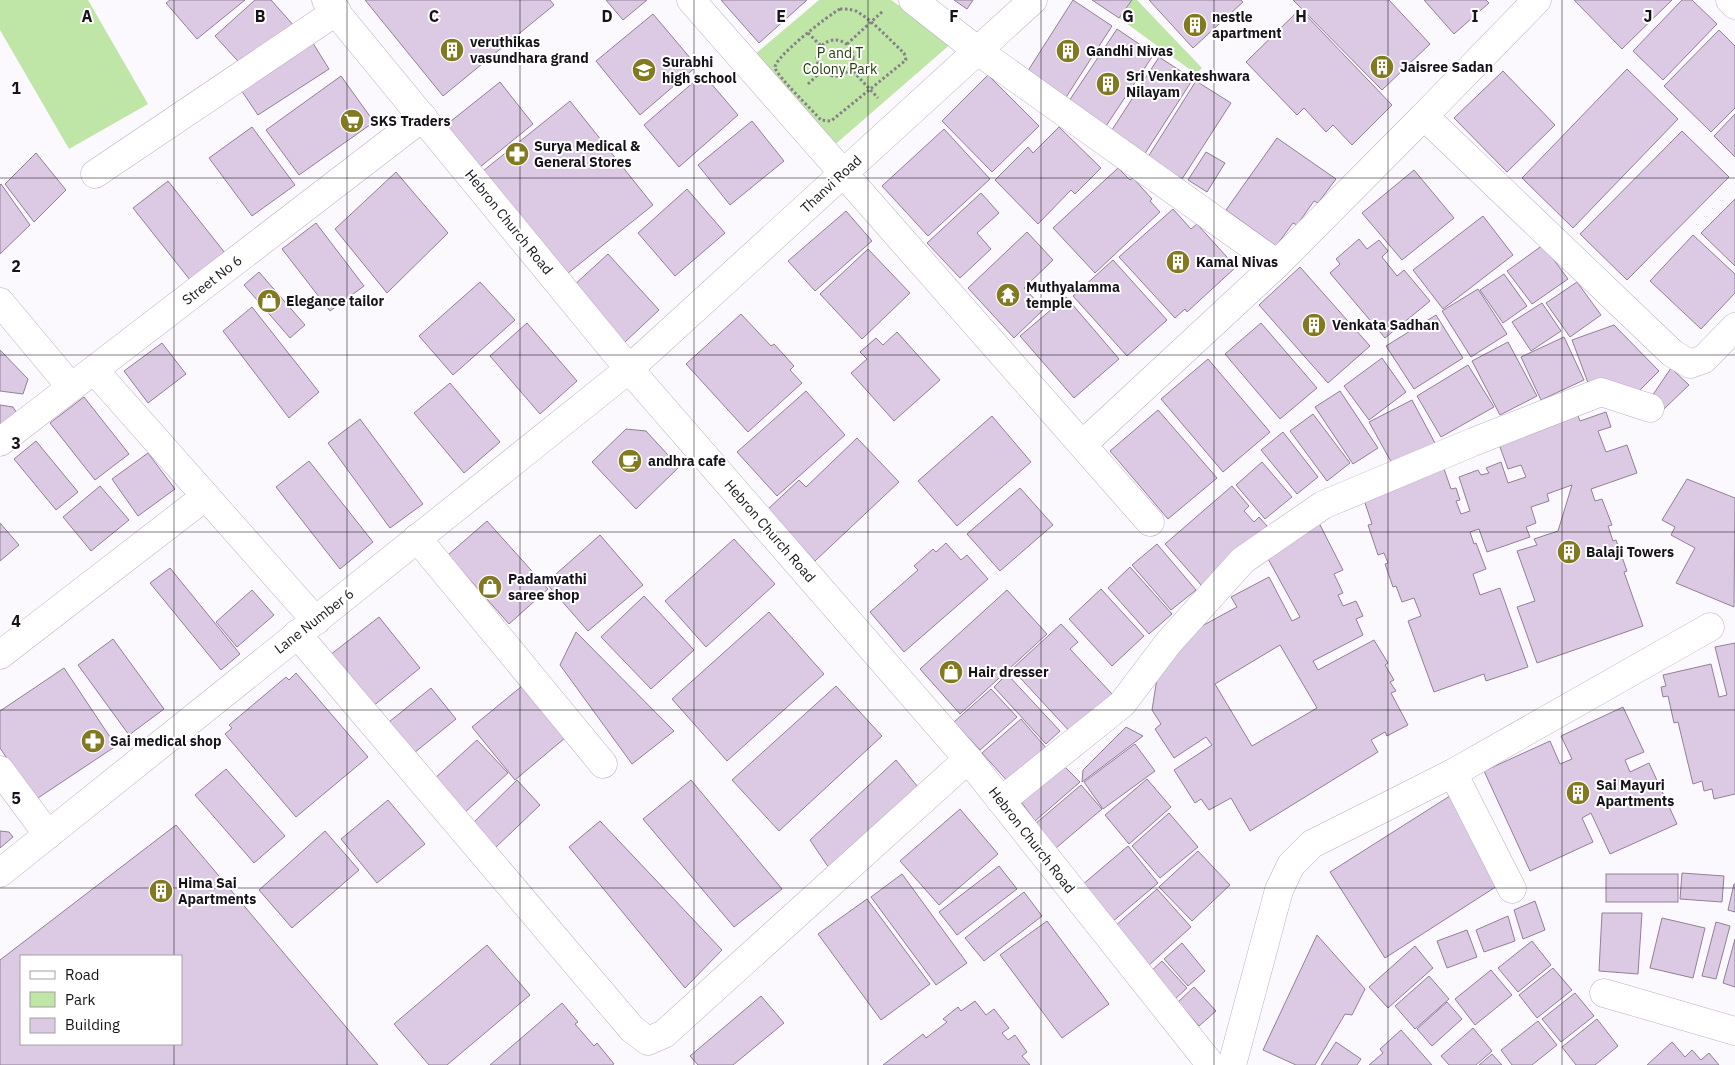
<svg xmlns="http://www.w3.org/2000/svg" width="1735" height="1065" font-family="'IBM Plex Sans',sans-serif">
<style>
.green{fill:#bfe5a7}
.building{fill:#dccae4;stroke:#918098;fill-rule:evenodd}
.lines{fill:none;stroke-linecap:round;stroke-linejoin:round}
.minor-casing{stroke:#bfadc6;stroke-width:29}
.path{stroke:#868188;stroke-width:3;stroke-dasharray:2.5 2.5;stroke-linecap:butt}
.minor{stroke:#fff;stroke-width:28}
.grid{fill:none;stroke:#18121b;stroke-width:1;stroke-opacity:0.55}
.labels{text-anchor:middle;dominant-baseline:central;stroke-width:4;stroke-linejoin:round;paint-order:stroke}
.poi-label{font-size:14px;font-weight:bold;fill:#18121b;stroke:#fff;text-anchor:start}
.park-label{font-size:14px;fill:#234106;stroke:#fff}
.street-label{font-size:14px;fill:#18121b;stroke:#fff}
.grid-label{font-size:16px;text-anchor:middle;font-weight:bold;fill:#18121b;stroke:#fff;stroke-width:4;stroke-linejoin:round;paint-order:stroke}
</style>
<rect width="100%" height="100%" fill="#fcf9fe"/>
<g class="green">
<polygon points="0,0 88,0 148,104 69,149 0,30"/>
<polygon points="819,0 891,0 953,42 831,148 754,55"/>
<polygon points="1132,0 1137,0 1202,68 1196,74 1119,18"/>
</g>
<g class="building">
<polygon points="170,0 245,0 197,39 166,3"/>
<polygon points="255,0 271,0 295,27 246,70 215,36"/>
<polygon points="365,0 550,0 554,5 443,96"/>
<polygon points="606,0 647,0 623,20"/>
<polygon points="721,0 807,0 759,43"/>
<polygon points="954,0 973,0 967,9"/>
<polygon points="1073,0 1112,26 1063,102 1024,77"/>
<polygon points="1092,0 1132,0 1119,18"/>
<polygon points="1149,0 1241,0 1243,2 1193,48"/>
<polygon points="1293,0 1389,0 1430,44 1382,90"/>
<polygon points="1424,0 1486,0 1489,3 1454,34"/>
<polygon points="1574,0 1672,0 1622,49"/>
<polygon points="1682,0 1692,0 1717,24 1663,80 1633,51"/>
<polygon points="1300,9 1392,105 1352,145 1333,125 1326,132 1304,108 1297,115 1246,62"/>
<polygon points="653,14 697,66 640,115 596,61"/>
<polygon points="1117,29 1154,54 1104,129 1069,101"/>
<polygon points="1719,30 1735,46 1735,108 1711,132 1664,86"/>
<polygon points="311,40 329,69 258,115 239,87"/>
<polygon points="1159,57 1193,79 1144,155 1110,133"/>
<polygon points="1627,69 1678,119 1573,228 1522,178"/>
<polygon points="1503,71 1555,125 1507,172 1454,118"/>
<polygon points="703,74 738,115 679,167 644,125"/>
<polygon points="988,75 1039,126 992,172 942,121"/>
<polygon points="341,76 374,122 299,175 266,130"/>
<polygon points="1196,81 1231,103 1182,179 1148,157"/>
<polygon points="500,82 533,124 480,167 446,125"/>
<polygon points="570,101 653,205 567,274 483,171"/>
<polygon points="1735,114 1735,157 1714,136"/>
<polygon points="752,121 784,161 730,205 698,165"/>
<polygon points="252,127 295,185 252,216 209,158"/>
<polygon points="1059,127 1101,168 1075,194 1071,190 1038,224 995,180 1028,147 1033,153"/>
<polygon points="944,129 990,179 928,236 882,186"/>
<polygon points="1682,131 1729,177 1627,280 1580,234"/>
<polygon points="1277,138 1336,179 1318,203 1314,201 1297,225 1293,223 1276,246 1226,210"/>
<polygon points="1206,152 1225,163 1207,192 1188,180"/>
<polygon points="36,153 66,190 34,222 5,184"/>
<polygon points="1118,168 1130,180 1133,178 1152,199 1150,201 1160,212 1095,273 1053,228"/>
<polygon points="1414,170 1454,218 1402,260 1362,213"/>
<polygon points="396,172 448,233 387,293 335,229"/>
<polygon points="168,181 225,253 190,280 133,208"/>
<polygon points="1,184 30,225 0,254 0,185"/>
<polygon points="687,189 725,233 675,276 638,233"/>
<polygon points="981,193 999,213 977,233 991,249 960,278 927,243"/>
<polygon points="1735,199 1735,266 1701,233"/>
<polygon points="1173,209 1191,229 1197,224 1236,267 1187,312 1185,309 1175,318 1119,257"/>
<polygon points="846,211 872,241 815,291 788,261"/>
<polygon points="1483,216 1513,255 1443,309 1413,270"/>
<polygon points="316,223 364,286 330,311 282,249"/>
<polygon points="1027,232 1053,260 1024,288 1044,309 1014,338 968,288"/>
<polygon points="1693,235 1735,274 1735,293 1701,329 1650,281"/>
<polygon points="1359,239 1367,249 1379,240 1388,251 1382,257 1397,276 1404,270 1430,301 1385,338 1330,273 1340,264 1336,259"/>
<polygon points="1543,245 1568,279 1532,304 1507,271"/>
<polygon points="868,249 910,293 862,339 820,294"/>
<polygon points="608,254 659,310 625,342 573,286"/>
<polygon points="1113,260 1167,320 1127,356 1073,296"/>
<polygon points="1300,267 1370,346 1328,383 1259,305"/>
<polygon points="259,272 305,325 290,338 244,285"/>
<polygon points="1504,274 1527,306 1503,323 1480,290"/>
<polygon points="480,282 515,320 453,375 419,336"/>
<polygon points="1577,282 1601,315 1570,337 1546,303"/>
<polygon points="1478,289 1507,334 1471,357 1442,311"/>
<polygon points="1066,297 1119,359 1074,398 1020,336"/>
<polygon points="1542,303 1561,331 1531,351 1512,322"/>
<polygon points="252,307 319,392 289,418 223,331"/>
<polygon points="741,314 771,346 774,344 794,366 790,370 802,383 748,432 686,364"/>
<polygon points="1436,315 1463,358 1414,389 1386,346"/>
<polygon points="527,323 577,381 540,414 490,356"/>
<polygon points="1261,323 1317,388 1280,419 1225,354"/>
<polygon points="1614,325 1659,371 1635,395 1590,388 1572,340"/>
<polygon points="897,332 940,380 894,421 851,373 867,359 860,352 876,338 883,345"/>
<polygon points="1564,337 1584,380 1541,400 1521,357"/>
<polygon points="1508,342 1537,396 1500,415 1472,361"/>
<polygon points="162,343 186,374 148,403 124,371"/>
<polygon points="0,350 28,379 23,394 0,391"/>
<polygon points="1382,358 1406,392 1369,420 1344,386"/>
<polygon points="1208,359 1270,432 1223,472 1161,399"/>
<polygon points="1468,365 1494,407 1441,437 1417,396"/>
<polygon points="1671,368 1689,385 1664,409 1650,399"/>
<polygon points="450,383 500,442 464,473 414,413"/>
<polygon points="806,391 845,435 777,496 737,452"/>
<polygon points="1340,391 1378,448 1353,464 1315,407"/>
<polygon points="84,397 129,454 95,480 50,423"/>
<polygon points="1412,400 1436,445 1394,467 1369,422"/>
<polygon points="0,405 13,407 18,415 0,429"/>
<polygon points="1158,410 1217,478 1168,519 1110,451"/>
<polygon points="1606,412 1611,427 1598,431 1606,452 1627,445 1637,473 1591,489 1595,501 1602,499 1612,525 1608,526 1613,541 1616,540 1627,571 1624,572 1643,626 1537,663 1517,607 1535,601 1517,551 1537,545 1534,539 1558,531 1572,485 1547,494 1549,501 1531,507 1536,523 1526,527 1530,537 1487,552 1479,529 1470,532 1474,544 1476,543 1486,569 1473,574 1480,595 1500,588 1528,667 1486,681 1484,674 1434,692 1408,621 1421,616 1414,598 1402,602 1396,586 1393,587 1385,564 1388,563 1384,553 1378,555 1368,525 1372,524 1362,494 1443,466 1451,489 1456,488 1460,500 1456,501 1461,514 1470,511 1459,477 1478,470 1481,475 1489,473 1486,468 1501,462 1508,483 1526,477 1521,465 1508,469 1496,436 1577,413 1580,421"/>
<polygon points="1313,414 1350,463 1327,481 1290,431"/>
<polygon points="992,416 1031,462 957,526 918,481"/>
<polygon points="360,419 423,504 390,528 328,443"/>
<polygon points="626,429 646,431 679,467 636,509 592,462"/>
<polygon points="1283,432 1318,477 1297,494 1261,450"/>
<polygon points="857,438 899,482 815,561 767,510 799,480 806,487"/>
<polygon points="36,441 78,492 56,510 14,459"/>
<polygon points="148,453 175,489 138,516 112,479"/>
<polygon points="309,461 373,542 340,569 276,487"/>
<polygon points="1262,462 1292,497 1265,519 1236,485"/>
<polygon points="1687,479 1735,498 1734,607 1676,583 1695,548 1671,535 1675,527 1662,520"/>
<polygon points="100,486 129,520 91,551 63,517"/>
<polygon points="1232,486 1249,506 1244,511 1254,522 1259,517 1267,526 1202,586 1165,544"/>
<polygon points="1020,488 1053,525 1000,571 967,534"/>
<polygon points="487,521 548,589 509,624 448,555"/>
<path d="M1318 521 1343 570 1334 574 1343 593 1338 595 1343 606 1356 601 1363 616 1356 619 1363 635 1313 661 1318 670 1374 640 1388 663 1385 665 1394 680 1390 682 1396 691 1391 693 1408 725 1387 736 1385 732 1371 740 1378 752 1250 831 1231 798 1209 810 1201 799 1195 803 1174 770 1212 745 1206 737 1174 758 1155 729 1161 724 1152 710 1158 672 1161 661 1190 639 1187 634 1237 607 1231 597 1269 577 1292 621 1300 617 1267 557ZM1280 645 1317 708 1252 746 1215 684Z"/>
<polygon points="0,523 19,545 0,561"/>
<polygon points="600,535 643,585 588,631 546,583"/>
<polygon points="734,539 775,584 706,647 665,601"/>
<polygon points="946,543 961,560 967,555 988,579 904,652 870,612 918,570 914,566 933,549 936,552"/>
<polygon points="1157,544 1196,590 1171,610 1132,565"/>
<polygon points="1130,567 1172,614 1149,634 1108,588"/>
<polygon points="170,568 240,654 221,670 150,583"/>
<polygon points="1101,589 1144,636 1112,666 1069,619"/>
<polygon points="252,590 274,615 237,647 216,622"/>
<polygon points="1007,590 1047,634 960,714 920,669"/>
<polygon points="644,596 694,650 651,689 601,637"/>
<polygon points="769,612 824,674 727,761 672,699"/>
<polygon points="379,617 420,668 372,707 330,655"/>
<polygon points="1061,624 1078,642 1070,649 1113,695 1072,734 1012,669"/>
<polygon points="576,632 674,731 632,764 560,665"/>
<polygon points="113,639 164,709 129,735 78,665"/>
<polygon points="1735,643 1735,794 1714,799 1712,789 1704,791 1702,781 1693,784 1678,722 1674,723 1668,696 1663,697 1661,687 1666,686 1663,675 1711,664 1719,697 1727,695 1715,647"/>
<polygon points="64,668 116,746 35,800 0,748 0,711"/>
<polygon points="296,673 368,757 296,817 225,734 232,728 229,725 286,677 289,680"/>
<polygon points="1007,674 1060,731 1046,744 994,687"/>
<polygon points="522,686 565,738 515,780 472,727"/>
<polygon points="836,686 882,736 779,831 732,780"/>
<polygon points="431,688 456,719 409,757 384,726"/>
<polygon points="991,689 1017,717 980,750 954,722"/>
<polygon points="1623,707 1644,752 1625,760 1630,772 1649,763 1677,824 1610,854 1591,813 1582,818 1593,842 1530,871 1484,771 1550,741 1560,764 1572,759 1561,736"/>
<polygon points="1021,719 1048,750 1010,784 982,753"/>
<polygon points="1126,727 1143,736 1082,782 1083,770"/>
<polygon points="477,740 508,773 463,814 433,780"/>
<polygon points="1135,744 1155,771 1103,809 1084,782"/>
<polygon points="896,760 922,792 833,874 810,840"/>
<polygon points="1065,767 1080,782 1035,821 1019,799"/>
<polygon points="226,769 285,836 254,863 195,795"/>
<polygon points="1147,779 1171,807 1129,844 1105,815"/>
<polygon points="517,780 540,805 494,849 471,825"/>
<polygon points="691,780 782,889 734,927 643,819"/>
<polygon points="1081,785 1102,809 1056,848 1035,824"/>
<polygon points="1453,794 1508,879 1385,958 1330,872"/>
<polygon points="388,800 425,844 377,883 341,839"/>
<polygon points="960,809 998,854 939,905 900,861"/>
<polygon points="1169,813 1198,847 1160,878 1132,846"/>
<polygon points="600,821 722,950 685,988 569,847"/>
<path d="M176 825 378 1065H0V960ZM21 956H181V1044H21Z"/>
<polygon points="0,831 9,832 13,837 0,848"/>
<polygon points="325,831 359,870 292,928 259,890"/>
<polygon points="1128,846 1158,883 1112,922 1082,885"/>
<polygon points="1198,851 1230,885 1192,921 1159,887"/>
<polygon points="999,866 1017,889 957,935 939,912"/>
<polygon points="1682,873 1724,876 1722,902 1680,899"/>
<polygon points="902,874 967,963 936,985 871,897"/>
<rect x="1606" y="874" width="72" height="28"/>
<polygon points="1734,884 1735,884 1735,912 1728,910"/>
<polygon points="1157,889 1191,927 1148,966 1114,927"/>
<polygon points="1024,892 1042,916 984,961 965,938"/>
<polygon points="867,899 930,984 881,1020 818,934"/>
<polygon points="1535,901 1545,930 1523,939 1514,910"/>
<polygon points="1602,913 1642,913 1638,974 1599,971"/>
<polygon points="1508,916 1515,941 1484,952 1476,930"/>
<polygon points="1662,918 1705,928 1693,978 1650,968"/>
<polygon points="1047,921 1109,1004 1062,1038 1000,955"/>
<polygon points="1716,922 1730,926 1716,979 1702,976"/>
<polygon points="1467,930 1477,957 1447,968 1437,941"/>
<polygon points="1317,935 1365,989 1352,1015 1345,1014 1315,1065 1296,1065 1263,1050"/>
<polygon points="1735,939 1735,987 1723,983"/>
<polygon points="1532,941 1551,965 1518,992 1498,968"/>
<polygon points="1182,943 1205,971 1188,986 1164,959"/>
<polygon points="487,945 530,995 447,1065 429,1065 394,1024"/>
<polygon points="1415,946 1433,968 1388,1008 1369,987"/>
<polygon points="1162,961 1187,988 1174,1000 1149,973"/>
<polygon points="1553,968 1572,990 1537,1018 1519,995"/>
<polygon points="1491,970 1512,995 1475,1025 1455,999"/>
<polygon points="1429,976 1449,999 1415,1029 1395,1006"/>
<polygon points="1194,987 1216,1011 1199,1026 1178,1002"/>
<polygon points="1575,993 1594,1016 1561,1042 1542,1019"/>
<polygon points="761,996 784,1023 733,1065 698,1065 690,1056"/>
<polygon points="975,1001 986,1015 994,1009 1009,1028 1002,1033 1008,1040 1015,1035 1027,1052 1022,1056 1030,1065 883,1065 923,1034 926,1038 947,1022 943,1019 958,1007 961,1011"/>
<polygon points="1447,1002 1462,1019 1432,1046 1417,1029"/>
<polygon points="562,1003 578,1022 575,1024 594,1046 597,1043 614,1064 612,1065 490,1065"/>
<polygon points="1597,1019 1618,1046 1595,1065 1576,1065 1562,1047"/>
<polygon points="1538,1021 1557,1045 1532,1065 1512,1065 1501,1050"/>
<polygon points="1473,1028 1492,1051 1476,1065 1449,1065 1441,1056"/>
<polygon points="1401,1030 1432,1065 1369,1065 1383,1053 1380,1049"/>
<polygon points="1336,1042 1361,1059 1357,1065 1321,1065"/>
<polygon points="1672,1042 1685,1057 1692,1050 1701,1060 1709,1053 1719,1065 1647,1065"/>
<polygon points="1492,1054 1502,1065 1479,1065"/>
</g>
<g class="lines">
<g class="minor-casing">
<g id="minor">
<polyline points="326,0 629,369 968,759 1211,1065"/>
<polyline points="691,0 1150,522"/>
<polyline points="913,0 978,51 1277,264"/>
<polyline points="1730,0 1735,5"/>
<polyline points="1424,116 1537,0"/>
<polyline points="95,174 337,11"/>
<polyline points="0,302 71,387"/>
<polyline points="95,371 316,621"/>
<polyline points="0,442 423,117"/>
<polyline points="1083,444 1277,264 1424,116 1672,353 1690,364 1704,359 1735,327"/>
<polyline points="417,538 603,764"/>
<polyline points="297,634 632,1029 648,1041 664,1034 968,759"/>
<polyline points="0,655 206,496"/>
<polyline points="0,770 48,835"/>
<polyline points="1453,773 1512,889"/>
<polyline points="1001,801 1122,704 1169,642 1243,560 1323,505 1473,442 1601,392 1650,408"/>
<polyline points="0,873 629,369 1033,0"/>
<polyline points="1604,993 1735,1031"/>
<polyline points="1232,1065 1279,890 1291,865 1312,844 1453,773 1710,627"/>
</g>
</g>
<g class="path">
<path d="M840 9C845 9 850 9 856 11 872 20 890 40 904 53L906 60 831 121 821 120C813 111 778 77 775 68 773 58 830 14 840 9Z"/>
<polyline points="808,33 821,46"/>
<circle cx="835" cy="58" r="18"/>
<polyline points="847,44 883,11"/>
<polyline points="850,68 878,98"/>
<polyline points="808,84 822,71"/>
</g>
<use href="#minor" class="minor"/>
</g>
<path class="grid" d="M174 0V956M347 0V1065M520 0V1065M694 0V1065M868 0V1065M1041 0V1065M1214 0V1065M1388 0V1065M1562 0V1065M0 178H1735M0 355H1735M0 532H1735M0 710H1735M0 888H1735M174 1044V1065"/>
<defs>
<g id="building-disc" transform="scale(1.25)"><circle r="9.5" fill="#817a20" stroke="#fff"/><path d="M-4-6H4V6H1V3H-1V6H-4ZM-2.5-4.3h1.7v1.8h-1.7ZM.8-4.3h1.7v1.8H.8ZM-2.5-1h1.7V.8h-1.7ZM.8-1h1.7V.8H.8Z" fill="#fff"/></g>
<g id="school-disc" transform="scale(1.25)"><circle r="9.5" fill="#817a20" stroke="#fff"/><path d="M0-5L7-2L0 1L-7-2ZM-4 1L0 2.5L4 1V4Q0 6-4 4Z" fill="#fff"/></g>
<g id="supermarket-disc" transform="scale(1.25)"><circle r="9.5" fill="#817a20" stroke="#fff"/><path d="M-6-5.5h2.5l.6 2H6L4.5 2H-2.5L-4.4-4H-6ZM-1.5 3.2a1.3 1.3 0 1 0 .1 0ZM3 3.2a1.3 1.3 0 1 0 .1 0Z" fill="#fff"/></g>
<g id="pharmacy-disc" transform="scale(1.25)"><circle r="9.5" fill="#817a20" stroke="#fff"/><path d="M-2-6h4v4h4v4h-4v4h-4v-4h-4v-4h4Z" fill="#fff"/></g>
<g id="temple-disc" transform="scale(1.25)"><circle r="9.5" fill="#817a20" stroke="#fff"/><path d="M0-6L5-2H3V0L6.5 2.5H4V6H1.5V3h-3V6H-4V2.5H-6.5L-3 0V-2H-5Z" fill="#fff"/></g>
<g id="shop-disc" transform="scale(1.25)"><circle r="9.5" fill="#817a20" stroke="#fff"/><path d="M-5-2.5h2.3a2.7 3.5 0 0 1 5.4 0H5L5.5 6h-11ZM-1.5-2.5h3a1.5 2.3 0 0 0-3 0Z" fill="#fff"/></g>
<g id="cafe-disc" transform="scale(1.25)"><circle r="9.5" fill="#817a20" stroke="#fff"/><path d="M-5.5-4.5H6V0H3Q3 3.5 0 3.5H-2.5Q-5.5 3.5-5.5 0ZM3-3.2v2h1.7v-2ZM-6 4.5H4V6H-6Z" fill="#fff"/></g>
</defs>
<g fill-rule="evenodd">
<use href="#building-disc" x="1195" y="25"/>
<use href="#building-disc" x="452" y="50"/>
<use href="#building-disc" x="1068" y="51"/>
<use href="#building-disc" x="1382" y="67"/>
<use href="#school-disc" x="644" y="70"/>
<use href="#building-disc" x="1108" y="84"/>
<use href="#supermarket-disc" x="352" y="121"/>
<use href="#pharmacy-disc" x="517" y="154"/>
<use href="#building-disc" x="1178" y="262"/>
<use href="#temple-disc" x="1008" y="295"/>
<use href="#shop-disc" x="269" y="301"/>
<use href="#building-disc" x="1314" y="325"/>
<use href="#cafe-disc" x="630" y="461"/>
<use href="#building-disc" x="1569" y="552"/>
<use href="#shop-disc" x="490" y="587"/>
<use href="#shop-disc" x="951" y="672"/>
<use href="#pharmacy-disc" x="93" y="741"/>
<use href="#building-disc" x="1578" y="793"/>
<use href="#building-disc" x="161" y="891"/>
</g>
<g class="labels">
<g class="poi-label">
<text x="1212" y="17">nestle<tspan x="1212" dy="16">apartment</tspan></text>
<text x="470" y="42">veruthikas<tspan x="470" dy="16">vasundhara grand</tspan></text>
<text x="1086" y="51">Gandhi Nivas</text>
<text x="662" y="62">Surabhi<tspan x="662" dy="16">high school</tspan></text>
<text x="1400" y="67">Jaisree Sadan</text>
<text x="1126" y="76">Sri Venkateshwara<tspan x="1126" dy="16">Nilayam</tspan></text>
<text x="370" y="121">SKS Traders</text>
<text x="534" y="146">Surya Medical &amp;<tspan x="534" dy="16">General Stores</tspan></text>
<text x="1196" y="262">Kamal Nivas</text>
<text x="1026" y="287">Muthyalamma<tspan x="1026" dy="16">temple</tspan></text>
<text x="286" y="301">Elegance tailor</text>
<text x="1332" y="325">Venkata Sadhan</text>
<text x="648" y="461">andhra cafe</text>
<text x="1586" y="552">Balaji Towers</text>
<text x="508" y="579">Padamvathi<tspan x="508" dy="16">saree shop</tspan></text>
<text x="968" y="672">Hair dresser</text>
<text x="110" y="741">Sai medical shop</text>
<text x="1596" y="785">Sai Mayuri<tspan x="1596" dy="16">Apartments</tspan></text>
<text x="178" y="883">Hima Sai<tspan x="178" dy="16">Apartments</tspan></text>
</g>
<g class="park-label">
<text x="840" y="53">P and T<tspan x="840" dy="16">Colony Park</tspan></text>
</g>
<g class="street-label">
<text transform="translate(831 184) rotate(-43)">Thanvi Road</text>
<text transform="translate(509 222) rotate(51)">Hebron Church Road</text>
<text transform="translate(212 280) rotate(-38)">Street No 6</text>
<text transform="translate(770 531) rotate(49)">Hebron Church Road</text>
<text transform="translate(314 621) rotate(-38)">Lane Number 6</text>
<text transform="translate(1032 840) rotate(52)">Hebron Church Road</text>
</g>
</g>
<g class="grid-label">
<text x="87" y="22">A</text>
<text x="260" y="22">B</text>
<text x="434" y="22">C</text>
<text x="607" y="22">D</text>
<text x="781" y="22">E</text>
<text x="954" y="22">F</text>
<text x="1128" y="22">G</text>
<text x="1301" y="22">H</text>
<text x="1475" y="22">I</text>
<text x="1648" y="22">J</text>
<text x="16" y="94">1</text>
<text x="16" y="272">2</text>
<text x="16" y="449">3</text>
<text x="16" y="627">4</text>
<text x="16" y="804">5</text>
</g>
<rect x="20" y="955" width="162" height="90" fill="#ffffff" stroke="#a3a0a4"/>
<rect x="30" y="971" width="25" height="8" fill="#ffffff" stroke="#a3a0a4"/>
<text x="65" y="980" font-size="15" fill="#18121b">Road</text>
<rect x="30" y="992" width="25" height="15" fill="#bfe5a7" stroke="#a3a0a4"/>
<text x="65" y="1005" font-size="15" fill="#18121b">Park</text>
<rect x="30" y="1018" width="25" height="15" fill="#dccae4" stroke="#a3a0a4"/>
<text x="65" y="1030" font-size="15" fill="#18121b">Building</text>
</svg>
